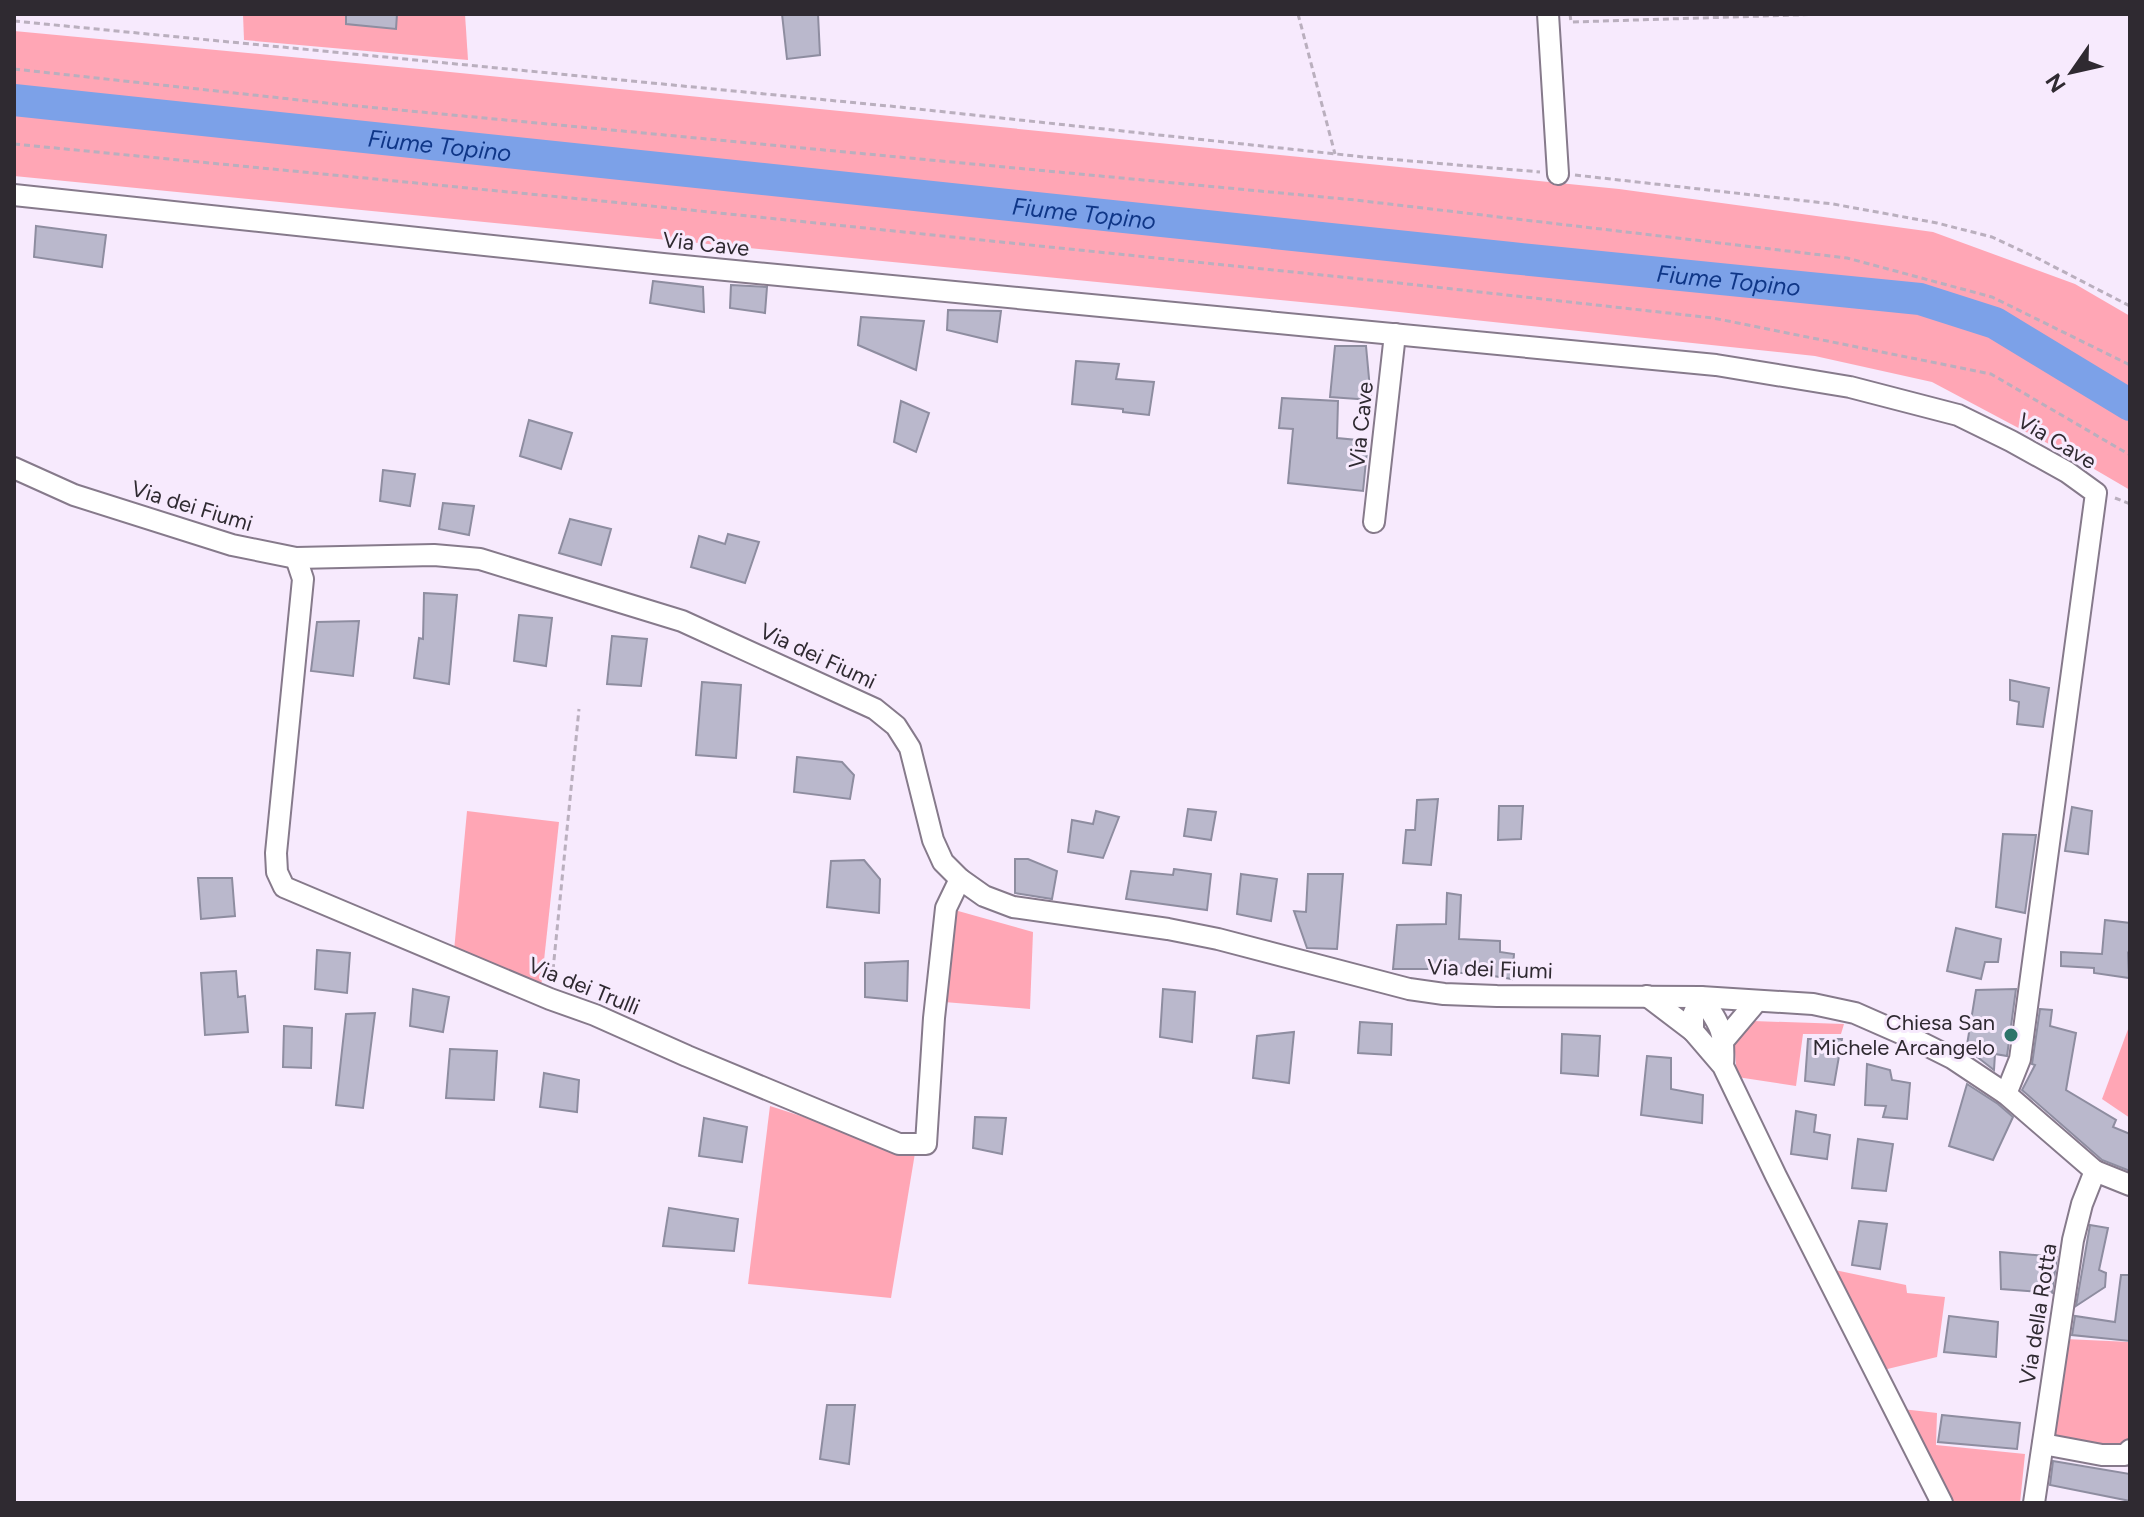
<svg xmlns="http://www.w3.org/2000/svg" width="2144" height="1517" font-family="Figtree,sans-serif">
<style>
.green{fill:#ffa6b5}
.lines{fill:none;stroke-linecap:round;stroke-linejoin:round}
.river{stroke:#7ca1e8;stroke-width:32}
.building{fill:#bab8cc;stroke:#8e8da0;stroke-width:2}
.minor-casing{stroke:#867a8b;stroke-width:24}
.path{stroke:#baafbe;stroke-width:3;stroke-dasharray:6 4;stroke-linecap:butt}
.minor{stroke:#fff;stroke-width:20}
.poi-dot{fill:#2e746a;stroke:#f7eafd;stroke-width:3}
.labels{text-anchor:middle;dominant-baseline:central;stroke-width:6;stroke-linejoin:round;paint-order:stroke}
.street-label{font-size:22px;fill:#2f2a31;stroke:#f7eafd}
.poi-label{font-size:22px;fill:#2f2a31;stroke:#f7eafd;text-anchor:end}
.water-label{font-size:24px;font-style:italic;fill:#0f3687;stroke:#f7eafd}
</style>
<rect width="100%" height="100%" fill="#f7eafd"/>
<g class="green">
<polygon points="243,14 465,14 468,60 244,40"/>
<polygon points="14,31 430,70 1619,189 1933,232 2075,284 2130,316 2130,490 2077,459 1932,382 1815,356 1352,307 14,176"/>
<polygon points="467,811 559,822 541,988 454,951"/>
<polygon points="951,909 1033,932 1030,1009 944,1002"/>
<polygon points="1753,1021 1844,1024 1841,1034 1803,1034 1796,1086 1737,1077 1734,1039"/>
<polygon points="2130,1024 2130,1118 2102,1099"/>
<polygon points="770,1106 915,1153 891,1298 748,1284"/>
<polygon points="1830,1269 1906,1285 1907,1293 1945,1297 1937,1357 1875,1372"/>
<polygon points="2065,1339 2130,1342 2130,1441 2117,1449 2050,1436"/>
<polygon points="1902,1409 1937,1413 1936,1445 2025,1454 2020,1503 1948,1503"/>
</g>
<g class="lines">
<path class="river" id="s1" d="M14 100 1511 258 1920 299 1995 323 2130 405"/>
</g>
<g class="building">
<polygon points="346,14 397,14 396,29 346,24"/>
<polygon points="782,14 818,14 820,55 787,59"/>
<polygon points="36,226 106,235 102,267 34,257"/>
<polygon points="653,281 703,287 704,312 650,303"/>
<polygon points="731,285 767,287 765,313 730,308"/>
<polygon points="948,310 1001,311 997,342 947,330"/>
<polygon points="861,317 924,321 916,370 858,345"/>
<polygon points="1335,346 1366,346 1371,400 1330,397"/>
<polygon points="1076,361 1119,364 1116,379 1154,382 1149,415 1123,412 1123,409 1072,404"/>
<polygon points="1282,398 1338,401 1337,438 1368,441 1363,491 1288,483 1293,429 1279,428"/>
<polygon points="901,401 929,413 916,452 894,442"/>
<polygon points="529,420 572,433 561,469 520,456"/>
<polygon points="383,470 415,474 410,506 380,501"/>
<polygon points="443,503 474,506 469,535 439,529"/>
<polygon points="570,519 611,529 601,565 559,553"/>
<polygon points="728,534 759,542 745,583 691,567 699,536 725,544"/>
<polygon points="424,593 457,595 449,684 414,678 419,638 423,639"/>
<polygon points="519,615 552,618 546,666 514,661"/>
<polygon points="359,621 353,676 311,671 317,622"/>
<polygon points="612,636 647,639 641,686 607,684"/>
<polygon points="2010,680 2049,688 2043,727 2017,724 2019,702 2010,700"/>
<polygon points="702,682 741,685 736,758 696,755"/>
<polygon points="797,757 842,762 854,775 850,799 794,792"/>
<polygon points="1438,799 1431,865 1403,863 1406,830 1415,830 1417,800"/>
<polygon points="1499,806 1523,806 1521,839 1498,840"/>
<polygon points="2072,807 2092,811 2088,854 2065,851"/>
<polygon points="1188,809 1216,812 1211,840 1184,836"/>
<polygon points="1096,811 1119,817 1103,858 1068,852 1072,820 1093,824"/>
<polygon points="2003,834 2036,835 2025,913 1996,907"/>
<polygon points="1015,859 1028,859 1057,871 1052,899 1015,893"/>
<polygon points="864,860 880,879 879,913 827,907 831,861"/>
<polygon points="1174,869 1211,874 1207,910 1126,899 1131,871 1173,875"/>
<polygon points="1241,874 1277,879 1271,921 1237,914"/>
<polygon points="1308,874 1343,874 1337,949 1307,948 1294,911 1306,912"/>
<polygon points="198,878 232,878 235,916 201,919"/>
<polygon points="1447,893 1461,895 1459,939 1500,941 1500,952 1514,954 1512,979 1475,973 1444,973 1445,969 1393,969 1397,925 1446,924"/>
<polygon points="2105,920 2130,923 2130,954 2128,953 2129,978 2094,973 2094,968 2061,966 2061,952 2102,954"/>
<polygon points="1956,928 2001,939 1998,962 1985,962 1981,979 1947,971"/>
<polygon points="317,950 350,953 347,993 315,989"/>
<polygon points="908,961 907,1001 865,997 865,963"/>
<polygon points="236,971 238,997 245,996 248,1032 205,1035 201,973"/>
<polygon points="413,989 449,997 443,1032 410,1026"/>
<polygon points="1163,989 1195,992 1192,1042 1160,1037"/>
<polygon points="2016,989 2007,1056 1995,1054 1994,1070 1976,1056 1966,1051 1976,990"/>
<polygon points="2040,1009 2052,1010 2050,1026 2076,1033 2066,1090 2116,1120 2113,1127 2130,1134 2130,1171 2102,1160 2022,1090 2035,1065 2032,1064"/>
<polygon points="375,1013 363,1108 336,1105 346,1014"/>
<polygon points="1360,1022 1392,1024 1391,1055 1358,1053"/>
<polygon points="284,1026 312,1028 311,1068 283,1067"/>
<polygon points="1294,1032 1289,1083 1253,1078 1257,1036"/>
<polygon points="1562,1034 1600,1036 1598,1076 1561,1073"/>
<polygon points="1808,1039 1842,1039 1834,1085 1805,1081"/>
<polygon points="450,1049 497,1051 494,1100 446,1098"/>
<polygon points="1647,1056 1671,1058 1671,1089 1703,1095 1702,1123 1641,1115"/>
<polygon points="1867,1064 1890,1070 1892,1080 1910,1083 1907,1119 1883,1117 1886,1106 1865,1105"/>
<polygon points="544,1073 579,1080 577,1112 540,1107"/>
<polygon points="1967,1084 1998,1104 2013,1117 1993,1160 1949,1146"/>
<polygon points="1796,1111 1816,1115 1814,1132 1830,1135 1827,1159 1791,1154"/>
<polygon points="975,1117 1006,1118 1002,1154 973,1148"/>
<polygon points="704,1118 747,1127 742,1162 699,1156"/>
<polygon points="1858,1139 1893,1144 1886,1191 1852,1188"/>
<polygon points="669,1208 738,1219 734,1251 663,1246"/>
<polygon points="1859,1221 1887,1224 1880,1269 1852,1265"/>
<polygon points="2090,1225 2108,1228 2099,1270 2106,1273 2105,1287 2076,1306"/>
<polygon points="2000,1252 2057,1257 2052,1293 2001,1289"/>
<polygon points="2121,1275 2130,1275 2130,1341 2072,1335 2075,1316 2115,1322"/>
<polygon points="1949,1316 1998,1322 1996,1357 1944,1352"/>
<polygon points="827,1405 855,1405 849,1464 820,1459"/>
<polygon points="1942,1415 2020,1423 2017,1449 1938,1442"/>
<polygon points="2053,1461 2130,1474 2130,1501 2050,1485"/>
</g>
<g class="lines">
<g class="minor-casing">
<g id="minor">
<polyline points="1548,14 1558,174"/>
<polyline points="14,195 663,264 1716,365 1850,387 1958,415 2011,441 2067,472 2096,493 2020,1059 2006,1094"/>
<polyline points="14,468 74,495 232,545 296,558 434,555 480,559 682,621 875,709 896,726 910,748 933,840 943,862 960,879 984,896 1013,907 1168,929 1218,939 1409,989 1444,994 1497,996 1701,997 1813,1004 1855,1013 1912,1038 1952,1058 2006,1094 2095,1171"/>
<polyline points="1374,522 1395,334"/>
<polyline points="296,558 303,579 276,853 277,872 284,887 550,999 595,1015 687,1056 899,1144 926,1144 934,1018 946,908 960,879"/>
<polyline points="1647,996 1693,1031"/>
<polyline points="1724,1040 1757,1001"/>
<path d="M1723 1066C1725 1031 1721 1026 1701 997L1693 1015V1031L1723 1066 1776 1176 1942 1503"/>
<polyline points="2043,1444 2102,1455 2125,1455 2130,1450"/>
<polyline points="2034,1503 2073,1240 2082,1204 2095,1171 2130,1185"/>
</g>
</g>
<g class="path">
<polyline points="1298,14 1335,154"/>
<polyline points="1570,14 1571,22 1828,14"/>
<polyline points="14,21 899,107 1364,157 1540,172"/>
<polyline points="14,69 336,104 1355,200 1847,258 1992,297 2130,365"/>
<polyline points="14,144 612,202 1390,282 1713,318 1991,374 2130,455"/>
<polyline points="1575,175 1833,204 1937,223 1992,237 2037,258 2130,306"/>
<polyline points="2115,498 2130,504"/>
<polyline points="552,980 579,709"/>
</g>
<use href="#minor" class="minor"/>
</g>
<circle class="poi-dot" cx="2011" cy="1035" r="8"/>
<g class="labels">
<g class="street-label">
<text transform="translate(706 244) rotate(6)">Via Cave</text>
<text transform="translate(1361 425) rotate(-84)">Via Cave</text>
<text transform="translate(2057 441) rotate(31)">Via Cave</text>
<text transform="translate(192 506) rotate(17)">Via dei Fiumi</text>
<text transform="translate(818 656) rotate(25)">Via dei Fiumi</text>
<text transform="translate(1490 969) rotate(2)">Via dei Fiumi</text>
<text transform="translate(584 986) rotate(22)">Via dei Trulli</text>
<text transform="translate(2038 1314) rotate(-81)">Via della Rotta</text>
</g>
<g class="poi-label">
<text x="1995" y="1022">Chiesa San<tspan x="1995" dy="25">Michele Arcangelo</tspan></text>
</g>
<g class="water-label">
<text stroke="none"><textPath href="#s1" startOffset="428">Fiume Topino</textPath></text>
<text stroke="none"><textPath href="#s1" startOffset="1076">Fiume Topino</textPath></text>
<text stroke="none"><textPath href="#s1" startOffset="1724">Fiume Topino</textPath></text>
</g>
</g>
<rect width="2144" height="1517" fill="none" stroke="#2f2a31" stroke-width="32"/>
<g transform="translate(2072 72) rotate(236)" stroke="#f7eafd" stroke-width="6" paint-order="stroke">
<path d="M0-6L14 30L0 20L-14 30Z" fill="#2f2a31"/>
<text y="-12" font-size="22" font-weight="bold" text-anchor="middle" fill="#2f2a31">N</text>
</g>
</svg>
